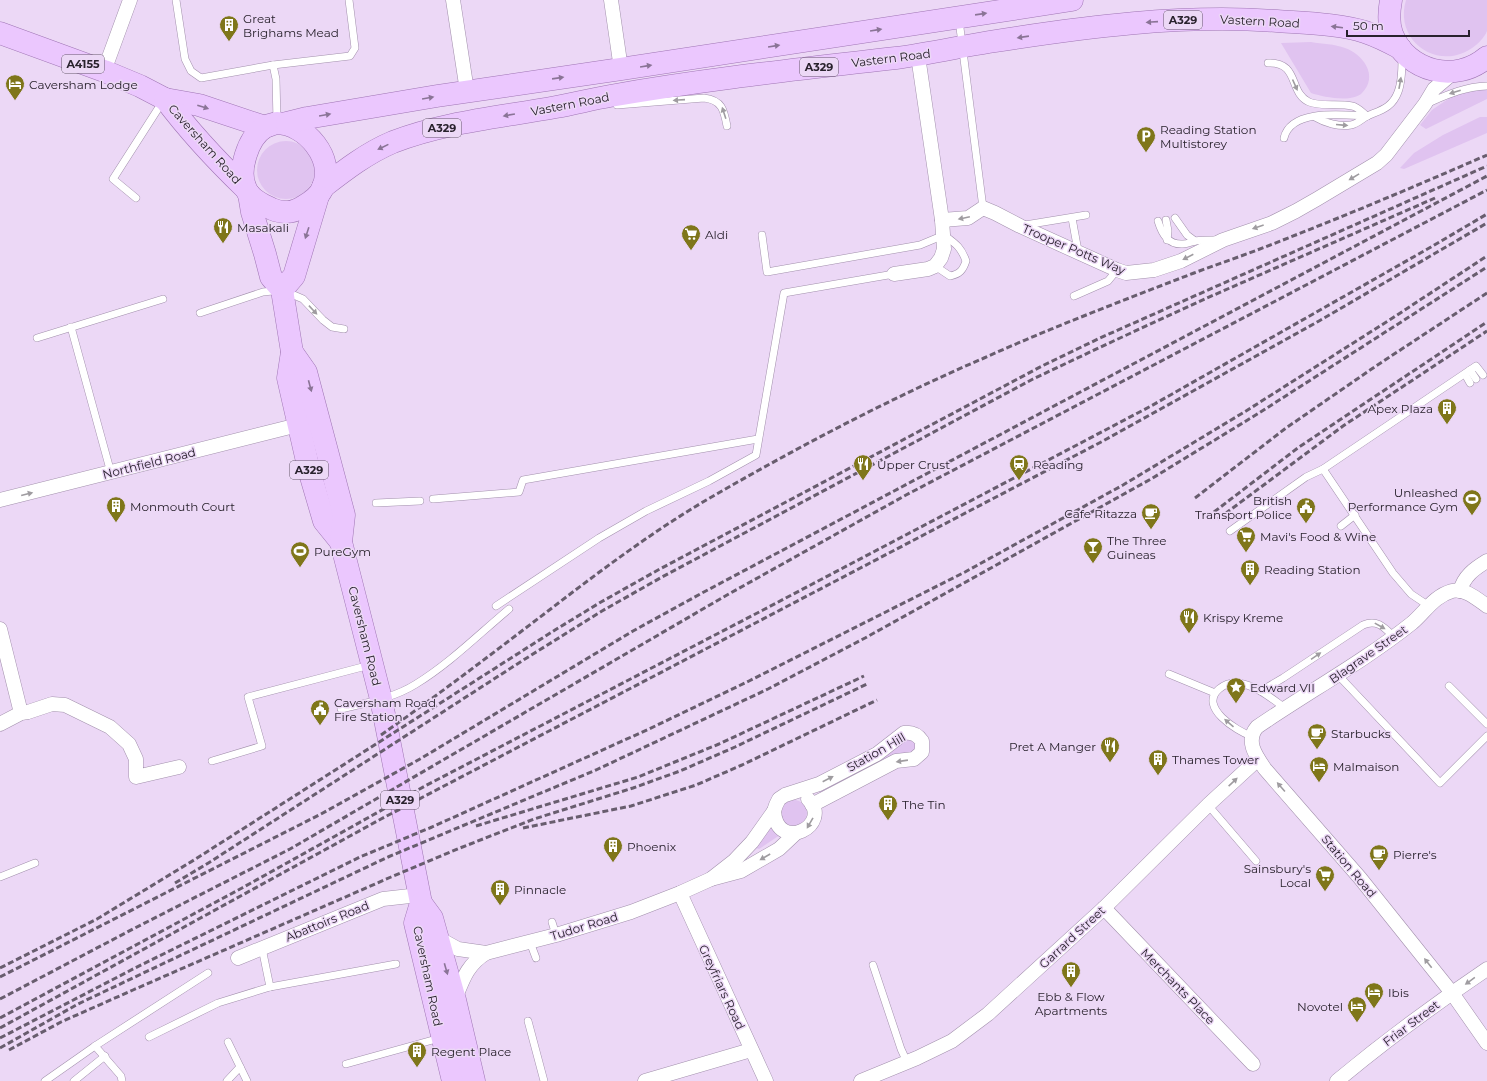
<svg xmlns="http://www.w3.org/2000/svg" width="1487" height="1081" font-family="Montserrat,sans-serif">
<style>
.green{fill:#e0c3f0}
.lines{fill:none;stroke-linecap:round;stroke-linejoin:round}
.lane-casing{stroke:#a290ac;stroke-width:8}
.street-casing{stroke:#a290ac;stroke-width:15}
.primary-casing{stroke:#9f75b4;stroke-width:23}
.lane{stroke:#fff;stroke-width:7}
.street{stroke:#fff;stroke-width:14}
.primary{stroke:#ebc7fe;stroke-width:22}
.rail{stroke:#685d6e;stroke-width:3;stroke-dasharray:6 3;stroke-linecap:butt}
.oneway{fill:#8a7496}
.oneway2{fill:#9f9ca0}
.labels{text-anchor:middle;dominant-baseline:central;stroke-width:3;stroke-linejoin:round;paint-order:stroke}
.shield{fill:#ecd8f6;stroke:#645969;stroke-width:1}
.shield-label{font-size:11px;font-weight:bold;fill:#29222d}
.poi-label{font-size:12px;fill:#29222d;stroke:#ecd8f6;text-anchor:start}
.street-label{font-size:12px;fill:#29222d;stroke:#ecd8f6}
</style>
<rect width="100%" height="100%" fill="#ecd8f6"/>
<g class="green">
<path d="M1406 0H1487C1487 8 1487 24 1487 31 1485 36 1480 42 1476 45 1442 74 1393 43 1406 0Z"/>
<path d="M1311 42C1322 44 1335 44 1345 48 1363 54 1379 76 1362 93 1352 103 1323 97 1311 93L1281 43Z"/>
<polygon points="1475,90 1487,90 1487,99 1426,129 1420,125 1432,110 1451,97"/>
<polygon points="1480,117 1487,117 1487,133 1404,169 1400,168 1414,153 1443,135"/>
<circle cx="286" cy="170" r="29"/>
<polygon points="908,739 912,740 916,745 913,752 821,794 819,792 819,790"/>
<circle cx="794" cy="813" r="13"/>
<polygon points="771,826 780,835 759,849 756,848"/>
</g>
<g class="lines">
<g class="lane-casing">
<g id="lane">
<polyline points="176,0 185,59 191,71 201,78 273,65 350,56 355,48 349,0"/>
<polyline points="959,20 983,208"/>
<path d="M1268 63C1300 62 1288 92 1309 102 1320 107 1340 103 1352 106 1358 107 1363 113 1367 116"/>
<polyline points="273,65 276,79 277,121"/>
<path d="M1428 103C1449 94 1464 87 1487 86"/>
<path d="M617 105 704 98C722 100 724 110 727 126"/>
<path d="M1315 117C1325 123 1339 127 1351 125 1357 124 1362 119 1367 116 1381 110 1392 108 1398 92 1402 82 1402 69 1402 58"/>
<path d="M1284 138C1291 108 1344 115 1367 116"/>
<polyline points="136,198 113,179 163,101"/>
<polyline points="1072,218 1078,251"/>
<polyline points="1175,218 1187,235 1195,241"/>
<polyline points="1166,220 1168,231 1167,240"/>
<path d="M1158 221C1162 234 1168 245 1183 244 1187 244 1191 242 1195 241 1202 240 1208 240 1214 240"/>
<polyline points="1025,225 1086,215"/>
<path d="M762 235 767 272 920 245 944 235C956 244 961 247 966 261 963 270 960 274 950 276L935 266"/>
<polyline points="1074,296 1108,281 1117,270"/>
<polyline points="200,313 263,292 282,290 303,299 323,320 332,327 344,329"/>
<polyline points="71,327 111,473"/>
<polyline points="37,338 163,299"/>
<polyline points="1470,370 1476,379"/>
<polyline points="1465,374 1470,383"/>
<polyline points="1323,469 1393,573 1411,594 1429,606"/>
<polyline points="433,499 519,492 523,480 758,439"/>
<polyline points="376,503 420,501"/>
<polyline points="1341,526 1355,515"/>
<polyline points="1230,531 1306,477 1323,469 1476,366 1483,375"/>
<polyline points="496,606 599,538 646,511 709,481 756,455 784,293 894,274"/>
<polyline points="1169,674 1215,693"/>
<polyline points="1338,675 1440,783 1487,736"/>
<polyline points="1449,686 1487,724"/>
<path d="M1261 691 1283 678 1363 625C1377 619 1384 627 1394 637"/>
<path d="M341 709C366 703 394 698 416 684 449 664 479 634 509 609"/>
<path d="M1251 736C1237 731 1198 707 1219 689 1225 684 1232 682 1239 683 1257 686 1271 698 1285 708"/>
<polyline points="212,761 262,746 248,697 370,665"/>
<polyline points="1208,805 1256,861"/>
<polyline points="0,877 35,863"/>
<polyline points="552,922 556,935"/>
<polyline points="530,942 536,958"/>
<polyline points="262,948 270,987"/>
<polyline points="873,965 901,1049 907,1062"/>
<polyline points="528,1021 544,1081"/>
<polyline points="149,1037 218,1003 270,987 396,964"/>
<polyline points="228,1042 247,1081"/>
<polyline points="95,1046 121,1076 122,1081"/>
<polyline points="346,1064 440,1038"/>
<polyline points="45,1081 95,1046 208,973"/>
<polyline points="74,1081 105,1056"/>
<polyline points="227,1081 240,1067"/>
</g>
</g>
<g class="street-casing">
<g id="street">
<polyline points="453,0 467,91"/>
<polyline points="611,0 621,69"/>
<polyline points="104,71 130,0"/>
<polyline points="942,220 968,218 983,208 995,213 1020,226 1117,270 1126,273 1154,270 1181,261 1223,240 1272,223 1296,211 1317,199 1377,163 1386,155 1425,104 1434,89 1454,72"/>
<polyline points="894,274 928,269 935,266 941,258 944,249 942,220 918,56"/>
<polyline points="0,500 298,425"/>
<path d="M1460 591C1464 576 1474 569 1487 561"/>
<path d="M1487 606C1477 599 1465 588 1452 591 1434 596 1425 612 1412 623 1363 662 1308 692 1257 727 1245 741 1256 756 1265 769L1360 878 1452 993 1487 1043"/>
<polyline points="0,629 21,713"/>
<polyline points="0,724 21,713 28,712 52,704 65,705 110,727 129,744 136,759 136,777 179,767"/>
<path d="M774 811C777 854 834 825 808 799"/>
<path d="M711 879 734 861 752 842 774 811 776 805 779 799 785 795 819 784 877 754 904 733C912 732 917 734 922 741V752L914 759 896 761 812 805"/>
<polyline points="680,893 766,1081"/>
<polyline points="1104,908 1253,1064"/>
<polyline points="438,938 458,949 486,953 556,935 631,912 680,893 711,879 741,871 779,849 796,833"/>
<polyline points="238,958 383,899 419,895"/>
<path d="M455 999C463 979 467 965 486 953"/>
<polyline points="645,1081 751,1050"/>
<polyline points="861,1081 917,1058 952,1041 988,1014 1104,908 1208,805 1258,759"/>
<path d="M1337 1081C1385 1041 1435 1004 1487 969"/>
</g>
</g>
<g class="primary-casing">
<g id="primary">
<path d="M1391 0C1389 11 1388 23 1392 34 1407 72 1456 84 1487 57"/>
<polyline points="0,33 104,71 140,86 165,99 199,105 265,127"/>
<path d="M165 99C189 131 216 160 245 188"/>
<path d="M277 123C306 124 335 158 323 187 320 196 311 202 304 206 293 213 284 214 272 209 263 205 250 199 246 189 237 171 248 137 265 127 269 125 273 124 277 123Z"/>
<polyline points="287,123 307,118 437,96 621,69 1072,0"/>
<path d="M323 187C345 170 367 153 393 142 444 122 502 117 556 107 574 104 592 99 610 96 705 79 801 69 896 58 928 54 958 47 989 42 1084 27 1181 14 1277 21 1303 23 1341 24 1365 32 1377 36 1389 42 1400 48"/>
<polyline points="249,194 252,212 265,254 271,277 282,290 292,352 288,378 309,470 324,521 341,542"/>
<polyline points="282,290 294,276 318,196"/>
<polyline points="292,352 306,372 344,515 341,542 381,699 421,903 415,923 453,1081"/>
<polyline points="421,903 432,918 455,1000 474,1081"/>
</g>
</g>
<use href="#lane" class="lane"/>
<use href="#street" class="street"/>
<use href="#primary" class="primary"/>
<g class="rail">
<polyline points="1195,498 1286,428 1376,366 1487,293"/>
<polyline points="1214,512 1299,447 1487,322"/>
<polyline points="1218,519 1343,426 1487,331"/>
<path d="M381 735C438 695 493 653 548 611 600 571 652 532 708 499 798 447 889 399 984 358 1053 327 1124 300 1194 273 1218 264 1242 256 1265 247 1340 218 1414 187 1487 155"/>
<polyline points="476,826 638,777 719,744 864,676"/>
<polyline points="523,828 631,806 696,785 742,765 877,700"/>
<polyline points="175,883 210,862 525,659 602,611 662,577 1033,379 1107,344 1207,298 1435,198"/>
<polyline points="0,968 97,919 194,860 555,630 601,602 658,570 1042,366 1100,338 1487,166"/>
<polyline points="0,977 321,814 420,759 633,631 702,593 1487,176"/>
<polyline points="0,999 133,929 290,849 727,595 906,495 1487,190"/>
<polyline points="0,1018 242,888 425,786 763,610 1151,406 1431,247 1487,214"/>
<polyline points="0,1028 381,819 1103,441 1319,321 1487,223"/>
<polyline points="0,1038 135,968 360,857 432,827 649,729 749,681 965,572 1123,485 1246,411 1391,319 1487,256"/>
<polyline points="0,1048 78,1004 388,857 596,770 768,689 865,638 1151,479 1259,413 1487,267"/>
<polyline points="9,1050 61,1022 133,990 391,877 460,848 534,819 633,788 680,771 735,747 867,684"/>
</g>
</g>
<defs><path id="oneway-solid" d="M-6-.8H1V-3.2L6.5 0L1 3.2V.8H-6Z"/></defs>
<g class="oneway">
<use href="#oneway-solid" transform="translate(981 14) rotate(-8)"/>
<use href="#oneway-solid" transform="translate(1152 22) rotate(176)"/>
<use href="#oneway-solid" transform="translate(1337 27) rotate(-173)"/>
<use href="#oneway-solid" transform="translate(876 30) rotate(-9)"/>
<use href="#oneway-solid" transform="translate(1023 37) rotate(172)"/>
<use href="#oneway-solid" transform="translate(774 46) rotate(-9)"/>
<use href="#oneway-solid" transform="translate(646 66) rotate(-9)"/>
<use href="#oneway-solid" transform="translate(558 78) rotate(-8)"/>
<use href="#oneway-solid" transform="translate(428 98) rotate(-10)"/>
<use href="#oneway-solid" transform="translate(203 107) rotate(18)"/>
<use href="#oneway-solid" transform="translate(325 115) rotate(-10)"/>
<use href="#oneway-solid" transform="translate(509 115) rotate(170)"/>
<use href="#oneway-solid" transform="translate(383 147) rotate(154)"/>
<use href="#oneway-solid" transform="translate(307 233) rotate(108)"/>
<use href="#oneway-solid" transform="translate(310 386) rotate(75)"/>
<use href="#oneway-solid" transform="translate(446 969) rotate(74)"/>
</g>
<g class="oneway2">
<use href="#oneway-solid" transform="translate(1400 83) rotate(-80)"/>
<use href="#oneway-solid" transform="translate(1295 85) rotate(66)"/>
<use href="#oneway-solid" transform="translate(1455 92) rotate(162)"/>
<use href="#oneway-solid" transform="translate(679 100) rotate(176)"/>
<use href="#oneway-solid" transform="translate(724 113) rotate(-108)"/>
<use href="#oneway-solid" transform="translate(1342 125) rotate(5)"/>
<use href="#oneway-solid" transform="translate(1354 177) rotate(149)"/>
<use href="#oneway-solid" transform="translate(964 218) rotate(168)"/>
<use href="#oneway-solid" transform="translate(1258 227) rotate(161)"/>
<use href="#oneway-solid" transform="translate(1188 257) rotate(153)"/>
<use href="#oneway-solid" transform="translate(313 310) rotate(47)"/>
<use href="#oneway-solid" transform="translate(27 494) rotate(-14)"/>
<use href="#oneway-solid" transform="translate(1380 626) rotate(29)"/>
<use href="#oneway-solid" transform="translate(1316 656) rotate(-34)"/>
<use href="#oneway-solid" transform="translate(1229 723) rotate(-139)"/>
<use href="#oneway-solid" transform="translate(902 761) rotate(172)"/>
<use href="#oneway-solid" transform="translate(828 779) rotate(-27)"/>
<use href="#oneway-solid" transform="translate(1233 782) rotate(-43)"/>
<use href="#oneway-solid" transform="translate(1281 787) rotate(-131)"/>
<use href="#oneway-solid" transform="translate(810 823) rotate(120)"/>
<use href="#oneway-solid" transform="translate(765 857) rotate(150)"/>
<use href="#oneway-solid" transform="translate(1428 963) rotate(-128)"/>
<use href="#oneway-solid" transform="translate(1470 981) rotate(144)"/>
</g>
<defs>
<g id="building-pin" transform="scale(1)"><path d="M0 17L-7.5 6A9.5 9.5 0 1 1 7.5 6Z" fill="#7f761a" stroke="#ecd8f6"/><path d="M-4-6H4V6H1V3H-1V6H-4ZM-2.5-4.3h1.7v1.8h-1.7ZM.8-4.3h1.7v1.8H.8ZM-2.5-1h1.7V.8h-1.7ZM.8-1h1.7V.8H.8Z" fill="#fff"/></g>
<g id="hotel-pin" transform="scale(1)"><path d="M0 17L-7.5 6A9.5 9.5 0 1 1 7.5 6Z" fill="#7f761a" stroke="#ecd8f6"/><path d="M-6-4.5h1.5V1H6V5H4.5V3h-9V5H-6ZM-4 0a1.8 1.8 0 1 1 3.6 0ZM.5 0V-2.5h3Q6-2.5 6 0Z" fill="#fff"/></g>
<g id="parking-pin" transform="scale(1)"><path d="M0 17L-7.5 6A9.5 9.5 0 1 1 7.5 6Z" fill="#7f761a" stroke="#ecd8f6"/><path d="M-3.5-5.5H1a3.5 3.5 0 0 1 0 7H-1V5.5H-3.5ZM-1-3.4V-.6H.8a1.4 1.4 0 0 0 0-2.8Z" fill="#fff"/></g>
<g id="restaurant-pin" transform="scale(1)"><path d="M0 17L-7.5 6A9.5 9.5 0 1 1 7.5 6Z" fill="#7f761a" stroke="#ecd8f6"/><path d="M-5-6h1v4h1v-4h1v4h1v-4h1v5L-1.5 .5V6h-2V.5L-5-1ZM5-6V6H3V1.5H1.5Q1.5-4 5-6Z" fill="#fff"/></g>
<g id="supermarket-pin" transform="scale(1)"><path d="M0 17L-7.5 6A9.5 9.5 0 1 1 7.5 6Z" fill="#7f761a" stroke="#ecd8f6"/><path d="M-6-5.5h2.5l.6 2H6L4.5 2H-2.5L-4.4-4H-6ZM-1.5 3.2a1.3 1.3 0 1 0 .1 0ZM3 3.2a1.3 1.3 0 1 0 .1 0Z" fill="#fff"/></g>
<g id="station-pin" transform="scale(1)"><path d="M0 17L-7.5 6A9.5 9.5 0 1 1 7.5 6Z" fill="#7f761a" stroke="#ecd8f6"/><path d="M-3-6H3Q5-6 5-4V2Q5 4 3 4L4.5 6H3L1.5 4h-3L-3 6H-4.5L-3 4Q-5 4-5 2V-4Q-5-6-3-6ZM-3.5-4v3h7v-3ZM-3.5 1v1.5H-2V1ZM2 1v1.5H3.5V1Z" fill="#fff"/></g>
<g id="stadium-pin" transform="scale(1)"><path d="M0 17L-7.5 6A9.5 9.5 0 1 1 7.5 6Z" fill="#7f761a" stroke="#ecd8f6"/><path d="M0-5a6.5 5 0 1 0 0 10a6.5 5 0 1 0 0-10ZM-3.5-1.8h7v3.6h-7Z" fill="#fff"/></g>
<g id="civic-pin" transform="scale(1)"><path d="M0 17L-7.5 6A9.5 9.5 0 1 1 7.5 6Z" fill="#7f761a" stroke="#ecd8f6"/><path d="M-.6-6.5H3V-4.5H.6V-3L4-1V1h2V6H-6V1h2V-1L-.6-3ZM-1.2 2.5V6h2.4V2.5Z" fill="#fff"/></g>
<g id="cafe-pin" transform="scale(1)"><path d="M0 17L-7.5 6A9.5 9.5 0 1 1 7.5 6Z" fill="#7f761a" stroke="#ecd8f6"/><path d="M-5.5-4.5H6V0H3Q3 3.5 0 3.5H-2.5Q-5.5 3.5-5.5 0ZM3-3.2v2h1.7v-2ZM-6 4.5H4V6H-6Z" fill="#fff"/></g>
<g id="bar-pin" transform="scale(1)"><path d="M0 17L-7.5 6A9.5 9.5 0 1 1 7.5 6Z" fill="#7f761a" stroke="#ecd8f6"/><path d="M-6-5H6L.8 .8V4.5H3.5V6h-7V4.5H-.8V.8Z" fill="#fff"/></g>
<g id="sight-pin" transform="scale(1)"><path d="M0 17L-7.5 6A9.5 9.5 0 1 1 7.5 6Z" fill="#7f761a" stroke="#ecd8f6"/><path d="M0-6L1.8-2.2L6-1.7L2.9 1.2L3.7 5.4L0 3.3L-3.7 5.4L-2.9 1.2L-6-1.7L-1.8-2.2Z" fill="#fff"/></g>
</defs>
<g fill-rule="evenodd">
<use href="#building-pin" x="229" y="25"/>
<use href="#hotel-pin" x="15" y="84"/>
<use href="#parking-pin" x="1146" y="136"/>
<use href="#restaurant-pin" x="223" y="227"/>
<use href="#supermarket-pin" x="691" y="234"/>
<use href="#building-pin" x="1447" y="408"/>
<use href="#restaurant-pin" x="863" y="464"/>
<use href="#station-pin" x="1019" y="464"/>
<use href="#stadium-pin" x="1472" y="499"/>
<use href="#building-pin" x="116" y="506"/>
<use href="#civic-pin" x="1306" y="507"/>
<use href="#cafe-pin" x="1151" y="513"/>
<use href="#supermarket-pin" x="1246" y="536"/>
<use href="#bar-pin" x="1093" y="547"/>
<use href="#stadium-pin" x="300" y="551"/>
<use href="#building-pin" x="1250" y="569"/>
<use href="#restaurant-pin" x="1189" y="617"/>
<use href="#sight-pin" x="1236" y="687"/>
<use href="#civic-pin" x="320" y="709"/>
<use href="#cafe-pin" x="1317" y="733"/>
<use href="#restaurant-pin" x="1110" y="746"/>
<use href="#building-pin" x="1158" y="759"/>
<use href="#hotel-pin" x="1319" y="766"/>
<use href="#building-pin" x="888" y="804"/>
<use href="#building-pin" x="613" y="846"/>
<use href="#cafe-pin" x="1379" y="854"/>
<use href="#supermarket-pin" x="1325" y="875"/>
<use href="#building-pin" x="500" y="889"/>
<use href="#building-pin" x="1071" y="971"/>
<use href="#hotel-pin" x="1374" y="992"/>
<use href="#hotel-pin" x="1357" y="1006"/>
<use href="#building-pin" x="417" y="1051"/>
</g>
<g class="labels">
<g class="shield">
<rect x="1164" y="11" width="38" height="18" rx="3"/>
<rect x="62" y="55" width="42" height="18" rx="3"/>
<rect x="800" y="58" width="38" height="18" rx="3"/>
<rect x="423" y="119" width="38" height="18" rx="3"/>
<rect x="290" y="461" width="38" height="18" rx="3"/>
<rect x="381" y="791" width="38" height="18" rx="3"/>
</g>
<g class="shield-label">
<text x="1183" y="20">A329</text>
<text x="83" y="64">A4155</text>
<text x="819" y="67">A329</text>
<text x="442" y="128">A329</text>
<text x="309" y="470">A329</text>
<text x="400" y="800">A329</text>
</g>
<g class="poi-label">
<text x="243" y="18">Great<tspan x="243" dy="14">Brighams Mead</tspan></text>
<text x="29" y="84">Caversham Lodge</text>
<text x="1160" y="129">Reading Station<tspan x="1160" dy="14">Multistorey</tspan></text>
<text x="237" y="227">Masakali</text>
<text x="705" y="234">Aldi</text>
<text x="1433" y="408" text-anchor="end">Apex Plaza</text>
<text x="877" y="464">Upper Crust</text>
<text x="1033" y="464">Reading</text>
<text x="1458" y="492" text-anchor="end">Unleashed<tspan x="1458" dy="14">Performance Gym</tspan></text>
<text x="1292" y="500" text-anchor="end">British<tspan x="1292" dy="14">Transport Police</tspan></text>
<text x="130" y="506">Monmouth Court</text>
<text x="1137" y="513" text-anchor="end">Cafe Ritazza</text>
<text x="1260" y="536">Mavi's Food &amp; Wine</text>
<text x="1107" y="540">The Three<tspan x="1107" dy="14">Guineas</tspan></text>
<text x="314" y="551">PureGym</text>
<text x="1264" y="569">Reading Station</text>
<text x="1203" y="617">Krispy Kreme</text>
<text x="1250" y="687">Edward VII</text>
<text x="334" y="702">Caversham Road<tspan x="334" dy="14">Fire Station</tspan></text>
<text x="1331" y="733">Starbucks</text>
<text x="1096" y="746" text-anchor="end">Pret A Manger</text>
<text x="1172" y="759">Thames Tower</text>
<text x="1333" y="766">Malmaison</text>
<text x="902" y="804">The Tin</text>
<text x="627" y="846">Phoenix</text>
<text x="1393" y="854">Pierre's</text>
<text x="1311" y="868" text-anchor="end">Sainsbury's<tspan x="1311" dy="14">Local</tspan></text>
<text x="514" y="889">Pinnacle</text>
<text x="1388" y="992">Ibis</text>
<text x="1071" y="996" text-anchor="middle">Ebb &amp; Flow<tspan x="1071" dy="14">Apartments</tspan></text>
<text x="1343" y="1006" text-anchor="end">Novotel</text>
<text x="431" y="1051">Regent Place</text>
</g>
<g class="street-label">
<text transform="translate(1260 21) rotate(3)">Vastern Road</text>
<text transform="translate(891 58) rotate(-7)">Vastern Road</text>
<text transform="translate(570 104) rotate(-11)">Vastern Road</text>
<text transform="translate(205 144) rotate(48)">Caversham Road</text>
<text transform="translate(1074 249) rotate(23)">Trooper Potts Way</text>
<text transform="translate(149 463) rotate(-14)">Northfield Road</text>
<text transform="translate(365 636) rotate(76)">Caversham Road</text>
<text transform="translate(1368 654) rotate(-35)">Blagrave Street</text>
<text transform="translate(876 752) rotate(-30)">Station Hill</text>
<text transform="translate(1349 866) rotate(50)">Station Road</text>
<text transform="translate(327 921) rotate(-22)">Abattoirs Road</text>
<text transform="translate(584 926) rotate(-17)">Tudor Road</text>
<text transform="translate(1072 937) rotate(-43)">Garrard Street</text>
<text transform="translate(428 976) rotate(78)">Caversham Road</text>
<text transform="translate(1178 986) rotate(46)">Merchants Place</text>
<text transform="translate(722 987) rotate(65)">Greyfriars Road</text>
<text transform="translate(1411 1023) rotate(-37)">Friar Street</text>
</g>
</g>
<path d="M1347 30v6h122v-6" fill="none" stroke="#29222d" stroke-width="2"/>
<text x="1353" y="30" font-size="12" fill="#29222d" stroke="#ecd8f6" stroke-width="3" paint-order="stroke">50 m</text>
</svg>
